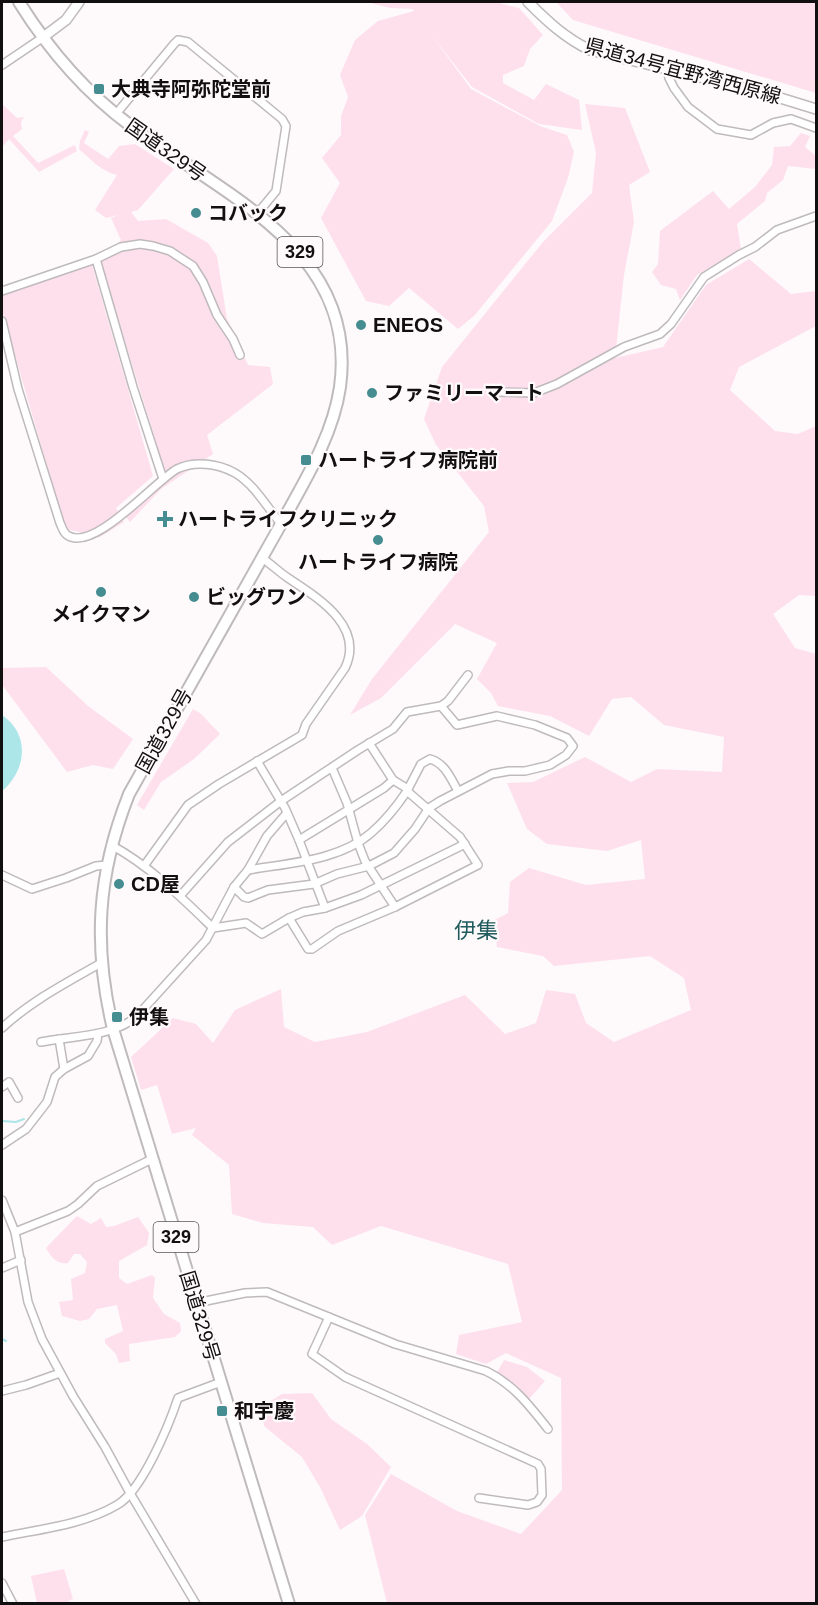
<svg xmlns="http://www.w3.org/2000/svg" width="818" height="1605" font-family="Arial,'Noto Sans JP',sans-serif">
<style>
.green{fill:#fee0ed}
.water{fill:#ace6e9}
.lines{fill:none;stroke-linecap:round;stroke-linejoin:round}
.stream{stroke:#ace6e9;stroke-width:2}
.minor-casing{stroke:#bfbabc;stroke-width:10}
.major-casing{stroke:#bfbabc;stroke-width:12}
.highway-casing{stroke:#bfbabc;stroke-width:14}
.minor{stroke:#fff;stroke-width:7}
.major{stroke:#fff;stroke-width:9}
.highway{stroke:#fff;stroke-width:10}
.poi-dot{fill:#458d90;stroke:#fef9fb;stroke-width:2}
.labels{text-anchor:middle;dominant-baseline:central;stroke-width:4.5;stroke-linejoin:round;paint-order:stroke}
.shield{fill:#fef9fb;stroke:#585556;stroke-width:1.5}
.shield-label{font-size:18px;font-weight:bold;fill:#110f10}
.street-label{font-size:20px;fill:#110f10;stroke:#fef9fb}
.poi-label{font-size:20px;font-weight:bold;fill:#110f10;stroke:#fef9fb;text-anchor:start}
.quarter-label{font-size:22px;fill:#205b5e;stroke:#fef9fb}
</style>
<rect width="100%" height="100%" fill="#fef9fb"/>
<g class="green">
<polygon points="367,2 496,2 519,8 543,35 530,49 524,66 503,75 503,83 534,100 546,84 579,100 582,130 539,124 472,87 433,37 471,89 540,126 567,135 574,152 568,178 552,221 474,316 458,329 409,288 389,306 366,301 321,218 340,183 322,158 341,135 341,116 348,97 340,75 355,40 378,21 414,11 412,9 390,8"/>
<polygon points="556,2 816,2 816,93 573,20"/>
<polygon points="2,104 17,118 24,117 21,122 22,129 13,136 38,163 75,145 77,151 39,172 9,139 2,147"/>
<polygon points="585,104 625,108 650,172 629,185 634,222 624,275 615,358 663,347 706,285 749,259 791,294 816,291 816,326 739,367 730,390 775,431 798,434 816,426 816,596 799,595 773,614 795,648 816,654 816,1603 387,1603 365,1515 391,1474 457,1511 521,1534 562,1490 561,1378 506,1353 486,1364 456,1354 459,1335 522,1322 508,1264 381,1226 332,1245 313,1227 263,1223 232,1214 229,1165 192,1135 196,1128 172,1134 157,1085 141,1090 131,1057 173,1018 196,1024 213,1043 235,1010 281,989 284,1027 315,1042 367,1032 465,995 505,1034 536,1023 546,990 575,994 586,1023 614,1042 691,1010 684,978 650,956 554,966 543,956 497,947 493,921 508,913 510,882 529,868 586,885 645,879 641,840 607,851 547,844 527,829 507,783 533,782 585,757 631,782 657,769 722,772 724,737 664,725 631,697 612,699 589,736 550,716 498,706 491,693 477,679 497,643 455,624 381,698 350,715 372,679 489,532 484,506 436,445 424,419 442,367 543,242 592,193 596,153"/>
<path d="M85 130 89 132 84 143 108 159 119 146 135 144 174 169 138 210 131 212 138 221 166 219 208 243 217 256 227 319 248 365 270 367 273 384 207 435 213 454 161 489 130 522 121 511 165 471 100 261 121 240 111 218 119 215 106 218 95 210 117 175C102 172 90 159 79 149L80 141Z"/>
<polygon points="801,133 810,136 805,147 816,156 816,169 788,166 783,180 767,193 765,201 737,224 741,249 697,275 680,300 676,289 661,285 652,272 658,264 660,231 713,191 729,209 755,187 772,165 774,147 790,146"/>
<polygon points="92,265 153,476 116,508 124,522 100,537 66,529 55,494 2,310 2,294"/>
<polygon points="46,667 88,706 133,739 113,769 93,765 67,772 3,686 3,668"/>
<polygon points="193,709 201,714 220,734 194,759 161,782 144,810 137,805"/>
<path d="M77 1216 91 1224 101 1218 106 1227 114 1226 138 1217 149 1233 147 1245 119 1261V1278L127 1284 152 1275 155 1278 153 1298 164 1314 180 1323 181 1331 175 1337 129 1344 130 1361 119 1363 116 1354 105 1343V1339L123 1331 117 1305 97 1309 89 1319 80 1321 62 1316 59 1302 73 1300 71 1279 85 1273 87 1262 80 1254H74L68 1263C57 1265 51 1257 46 1248Z"/>
<polygon points="504,1360 527,1367 545,1381 529,1399 496,1374"/>
<polygon points="312,1393 331,1419 367,1444 391,1467 362,1516 340,1530 320,1487 302,1457 264,1426 261,1407 282,1394"/>
<polygon points="64,1569 73,1599 65,1603 37,1603 31,1576"/>
</g>
<path class="water" d="M2 715C31 735 26 771 2 791Z"/>
<g class="lines">
<g class="stream">
<polyline points="2,1121 16,1122 24,1119"/>
<polyline points="2,1339 6,1341"/>
</g>
<g class="minor-casing">
<g id="minor">
<polyline points="2,65 42,38"/>
<polyline points="667,68 669,78 674,88 688,107 717,129 751,135 773,123 791,119 816,128"/>
<polyline points="116,114 174,44 178,40 188,42 282,119 286,126 276,191 257,214"/>
<polyline points="96,259 133,387 163,479"/>
<polyline points="2,291 96,259 121,247 140,244 153,246 170,251 193,266 203,282 217,315 233,339 240,355"/>
<path d="M2 321 18 389 60 523C62 527 63 532 67 535 93 554 156 480 177 469 195 460 219 464 235 473 254 484 267 507 281 524"/>
<polyline points="498,392 534,393 557,384 624,347 660,334 671,324 704,277 739,255 755,247 777,230 816,216"/>
<polyline points="441,706 448,701 468,675"/>
<polyline points="369,743 393,780 408,789"/>
<polyline points="257,761 285,808 299,840 325,908"/>
<polyline points="332,768 347,803 358,843 365,861 395,907"/>
<path d="M407 791 421 764 430 759C445 763 451 779 458 791"/>
<polyline points="299,840 384,788 393,780"/>
<path d="M111 845C150 866 182 898 213 928"/>
<path d="M144 866 188 805 219 784 302 735 306 724 345 668C365 626 318 598 288 578 279 572 271 564 262 558"/>
<path d="M248 870C288 863 339 861 371 833 385 821 397 806 407 791L460 837 478 865 395 907 338 931 312 949H308L289 918"/>
<polyline points="2,875 32,889 66,878 96,866 107,865"/>
<polyline points="180,896 228,842 281,801 358,750 393,729 407,712 441,706 457,725 497,716 535,725 567,738 573,746 566,755 550,765 525,771 509,771 492,774 440,801 429,808 415,829 394,853 369,866 337,874 314,884 268,890 248,898 244,897 234,887"/>
<polyline points="213,928 246,923 262,934 289,918 303,912 325,908 361,895 465,844"/>
<path d="M2 1028C31 1001 66 983 101 963"/>
<polyline points="59,1039 64,1069"/>
<path d="M41 1042C71 1036 114 1037 137 1016L206 940 234 887 248 870 267 836 286 814"/>
<polyline points="2,1087 9,1082 18,1098"/>
<polyline points="2,1145 26,1129 47,1102 55,1077 64,1069 88,1056 97,1041 98,1034"/>
<polyline points="2,1200 15,1232 28,1302 42,1339 73,1396 105,1447 130,1493 196,1604"/>
<polyline points="15,1232 68,1211 78,1204 97,1186 152,1159"/>
<polyline points="2,1268 21,1260"/>
<path d="M196 1303 245 1293 267 1292 395 1344 486 1371C513 1384 530 1406 548 1429"/>
<polyline points="329,1317 312,1354 345,1377 538,1464 541,1469 542,1495 537,1502 528,1505 479,1498"/>
<polyline points="2,1391 26,1385 60,1373"/>
<path d="M2 1537C40 1529 83 1525 117 1505 142 1491 169 1425 178 1398L221 1382"/>
<polyline points="2,1583 13,1604"/>
</g>
</g>
<g class="major-casing">
<g id="major">
<path d="M528 2C547 21 565 38 590 50L764 93 816 109"/>
<polyline points="42,38 66,20 79,2"/>
</g>
</g>
<g class="highway-casing">
<path id="highway" d="M19 2C49 50 85 92 131 126 221 194 359 249 340 387 333 436 304 482 281 524L129 794C97 875 93 945 113 1029L289 1604"/>
</g>
<use href="#minor" class="minor"/>
<use href="#major" class="major"/>
<use href="#highway" class="highway"/>
</g>
<g class="poi-dot">
<rect x="93" y="83" width="12" height="12" rx="3"/>
<circle cx="196" cy="213" r="6"/>
<circle cx="361" cy="325" r="6"/>
<circle cx="372" cy="393" r="6"/>
<rect x="300" y="454" width="12" height="12" rx="3"/>
<path d="M162 510h6v6h6v6h-6v6h-6v-6h-6v-6h6z"/>
<circle cx="378" cy="540" r="6"/>
<circle cx="101" cy="592" r="6"/>
<circle cx="194" cy="597" r="6"/>
<circle cx="119" cy="884" r="6"/>
<rect x="111" y="1011" width="12" height="12" rx="3"/>
<rect x="216" y="1405" width="12" height="12" rx="3"/>
</g>
<g class="labels">
<g class="shield">
<rect x="277.5" y="237" width="45" height="30" rx="4.5"/>
<rect x="153.5" y="1222" width="45" height="30" rx="4.5"/>
</g>
<g class="shield-label">
<text x="300" y="252">329</text>
<text x="176" y="1237">329</text>
</g>
<g class="street-label">
<text transform="translate(683 71) rotate(15)">県道34号宜野湾西原線</text>
<text transform="translate(166 150) rotate(35)">国道329号</text>
<text transform="translate(164 731) rotate(-61)">国道329号</text>
<text transform="translate(200 1316) rotate(73)">国道329号</text>
</g>
<g class="poi-label">
<text x="111" y="89">大典寺阿弥陀堂前</text>
<text x="208" y="213">コバック</text>
<text x="373" y="325">ENEOS</text>
<text x="384" y="393">ファミリーマート</text>
<text x="318" y="460">ハートライフ病院前</text>
<text x="178" y="519">ハートライフクリニック</text>
<text x="378" y="562" text-anchor="middle">ハートライフ病院</text>
<text x="206" y="597">ビッグワン</text>
<text x="101" y="614" text-anchor="middle">メイクマン</text>
<text x="131" y="884">CD屋</text>
<text x="129" y="1017">伊集</text>
<text x="234" y="1411">和宇慶</text>
</g>
<g class="quarter-label">
<text x="476" y="930">伊集</text>
</g>
</g>
<rect width="818" height="1605" fill="none" stroke="#110f10" stroke-width="6"/>
</svg>
